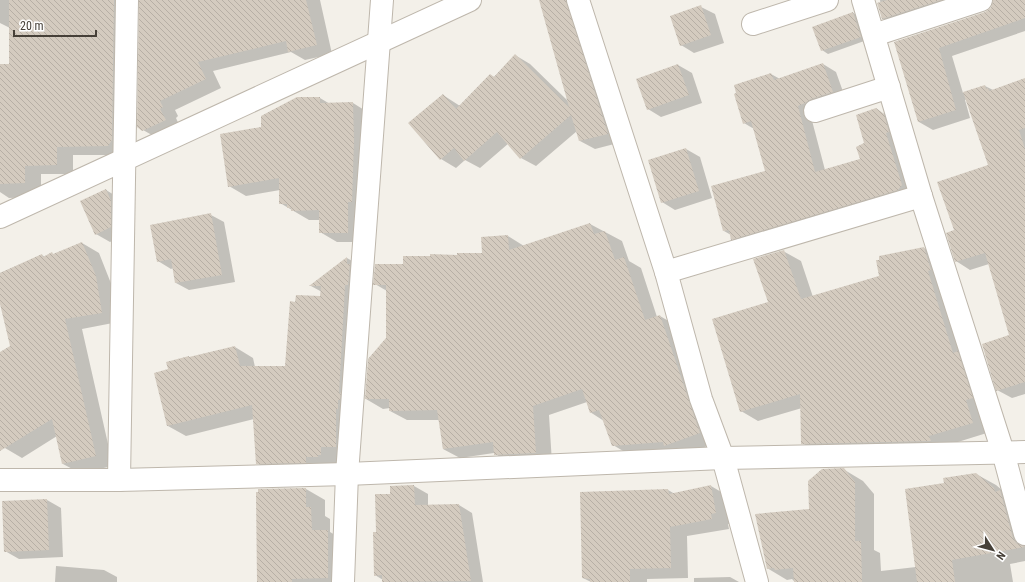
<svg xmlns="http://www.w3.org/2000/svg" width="1025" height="582" font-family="'Roboto Condensed',sans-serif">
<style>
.shadow{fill:#0003}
.building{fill:url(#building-back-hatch)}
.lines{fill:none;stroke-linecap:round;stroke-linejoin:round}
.minor-casing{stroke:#beb7ac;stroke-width:24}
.minor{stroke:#fff;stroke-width:22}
</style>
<defs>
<pattern id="building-back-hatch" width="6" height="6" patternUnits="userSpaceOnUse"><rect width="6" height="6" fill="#d4cbbf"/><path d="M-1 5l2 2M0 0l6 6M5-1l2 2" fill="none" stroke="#b7afa5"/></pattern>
</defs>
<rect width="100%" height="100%" fill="#f3f0e9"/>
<g class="shadow">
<polygon points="0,0 135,0 124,155 73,155 73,174 41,174 41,192 32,197 9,198 0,192 0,65 10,65 10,28 0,23"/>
<polygon points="140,0 320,0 332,54 305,60 291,52 213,71 221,88 175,110 178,116 176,118 181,129 159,139 143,130"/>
<polygon points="540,0 579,0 622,142 595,149 580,141 577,131 536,166 521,158 509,143 480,168 465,160 456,168 441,159 410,123 443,95 460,106 490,75 494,77 515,55 530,64 569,102"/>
<polygon points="880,0 979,0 897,27 883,19"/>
<polygon points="994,0 1025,0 1025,31 952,56 963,93 985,86 993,90 1025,79 1025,394 1012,398 997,390 1011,336 989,264 970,270 956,261 956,231 990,166 967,99 965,100 970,118 933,130 919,122 895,42 985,13 991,9"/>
<polygon points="701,7 715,14 724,43 694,53 681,45"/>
<polygon points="853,13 860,17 867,40 828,54 822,50 814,27"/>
<polygon points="823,64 836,72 846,100 810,113 825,170 861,159 876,109 889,117 914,193 745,247 732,239 731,235 724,231 766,172 754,129 744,123 771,74 780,79"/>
<polygon points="678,65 692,73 702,103 661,117 648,109"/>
<polygon points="320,98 330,104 353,103 369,113 364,242 337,242 320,232 320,220 309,220 280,203 280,190 246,196 229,186 262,128"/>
<polygon points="686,149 700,157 712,198 675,210 662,202"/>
<polygon points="106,190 119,198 124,235 110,242 96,234"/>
<polygon points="211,215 224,222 235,282 189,290 176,283 173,268 171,269 158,261"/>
<polygon points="590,224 622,241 629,261 641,268 657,317 660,316 677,326 716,443 682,455 630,455 613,445 604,421 590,412 587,402 549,415 552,463 511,464 494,453 460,458 443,449 440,420 407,420 390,411 390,408 383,409 366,399 387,338 387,291 375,284 404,265 458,256 483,254 508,236 524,246"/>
<polygon points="82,243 99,253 112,286 118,322 82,329 113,466 80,473 63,464 57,436 22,458 5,448 0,439 0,353 11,347 1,305 0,304 0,273 42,255 45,257 55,255"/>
<polygon points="924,248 941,258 990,432 945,446 819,453 802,443 802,408 758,421 741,411 783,251 801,261 813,297 880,276"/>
<polygon points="347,258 364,268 356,402 336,467 275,474 257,463 254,419 186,436 168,426 156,374 169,370 188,357 191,358 235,347 253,358 255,367 286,367 296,303 321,297 322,292 311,286"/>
<polygon points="843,469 863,481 874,494 874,550 880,553 881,571 916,567 945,484 976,474 996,485 1009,496 1025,523 1025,561 1010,564 1013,582 795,582 792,579 787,580 767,568 810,510"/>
<polygon points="414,486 428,494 428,506 459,505 472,513 483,582 383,582 383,580 375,575 377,533 391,495"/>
<polygon points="711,486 728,496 733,523 728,524 729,529 687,536 688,578 647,579 647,582 591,582 583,578 581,493 668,490 675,494"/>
<polygon points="306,489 325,500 325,516 330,519 330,532 347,542 347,582 258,582"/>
<polygon points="47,500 61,508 63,557 19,559 5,551"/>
<polygon points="56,566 104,570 117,577 117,582 55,582"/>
<polygon points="730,577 739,582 694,582 694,578"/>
</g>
<g class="building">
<polygon points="9,0 114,0 112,140 108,146 57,147 57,165 25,166 25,183 0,184 0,64 9,64"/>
<polygon points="139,0 306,0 317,45 288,52 286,41 198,62 206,79 160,101 163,107 160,109 166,120 142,131 137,127"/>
<polygon points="539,0 566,0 608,134 579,141 571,115 520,159 497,132 464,161 454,148 440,160 408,123 443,94 456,109 490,74 494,77 515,54 569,107"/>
<polygon points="887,0 941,0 882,19 877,3"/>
<polygon points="993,0 1025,0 1025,18 939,48 956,110 918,122 894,42 985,12 991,8"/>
<polygon points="701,5 711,35 680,46 670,16"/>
<polygon points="853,12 861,37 821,51 812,27"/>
<polygon points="823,63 833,92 811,99 805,103 798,106 815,172 860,159 856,147 864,143 856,115 876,108 884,114 889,132 886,133 902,185 898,190 731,240 729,230 723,231 711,186 765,171 751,121 743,124 734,94 736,93 734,85 771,73 774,80"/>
<polygon points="678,64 689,95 647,110 636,79"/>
<polygon points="1025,78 1025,128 1019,130 1025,149 1025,382 996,391 982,344 1009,335 985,253 955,262 946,233 954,230 937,182 988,165 963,92 985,85 986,89 988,88 989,91"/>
<polygon points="297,97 320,97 320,103 353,102 354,141 352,202 348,202 348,233 319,233 319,210 291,211 291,208 287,208 287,204 279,204 279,178 228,187 220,134 261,127 261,116"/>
<polygon points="686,148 699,191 661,203 648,160"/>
<polygon points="106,189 111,201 111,227 95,235 80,201"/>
<polygon points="211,213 222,275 175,283 171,259 157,262 150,225"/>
<polygon points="590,223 594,234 605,231 615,260 624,257 645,320 660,315 700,433 664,446 663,442 612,446 599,410 590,413 582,389 533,406 536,453 494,455 493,442 443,449 437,410 389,411 389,399 365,399 368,359 386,338 386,285 373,285 375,264 403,264 403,256 430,256 430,254 457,255 457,253 482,253 481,237 508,235 509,250"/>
<polygon points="82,242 96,276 102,313 65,319 96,456 62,464 52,419 0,451 0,352 10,346 0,304 0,273 42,254 43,257 52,252 53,254"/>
<polygon points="924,247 931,270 928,271 953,353 958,351 973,398 966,400 973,423 929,436 931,441 801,444 800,394 740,412 712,319 768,302 753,259 784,250 801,299 879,276 876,260 879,260 879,256"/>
<polygon points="347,257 347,264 350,264 348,285 345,285 339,394 341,392 340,400 338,400 338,409 336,409 336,447 321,447 321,455 318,455 318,457 306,457 306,463 256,464 252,405 167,426 154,373 168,369 166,362 189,356 189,357 235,346 240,366 285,366 290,301 295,302 296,295 320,296 321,286 309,286"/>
<polygon points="844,468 855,482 855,541 861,541 862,582 794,582 793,568 775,570 774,568 767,569 755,514 809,509 808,481 822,469"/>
<polygon points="976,473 994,488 995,492 1000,490 1013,538 1016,543 1025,547 952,560 955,582 917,582 905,489 944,483 943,478"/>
<polygon points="414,485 415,505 459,504 471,581 382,582 382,575 374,576 373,532 376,532 375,494 390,494 390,486"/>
<polygon points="711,485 716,513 711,514 712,519 670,527 671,568 630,569 630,582 590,582 590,579 582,578 580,492 668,489 669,494"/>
<polygon points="306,488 306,507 311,507 312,530 328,530 328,578 292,579 292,582 257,582 256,492 258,492 258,489"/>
<polygon points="47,499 49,550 4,552 2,501"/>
</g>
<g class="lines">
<g class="minor-casing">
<g id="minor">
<polyline points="578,0 666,272 701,399 723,458 757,582"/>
<polyline points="863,0 921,196 1003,452 1025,534"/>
<polyline points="753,24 827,0"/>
<polyline points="874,35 981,0"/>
<polyline points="815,111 889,87"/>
<polyline points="0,217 470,0"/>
<polyline points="666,272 921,196"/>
<polyline points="0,480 119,480 347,474 723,458 1025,452"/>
<polyline points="119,480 127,0"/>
<polyline points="343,582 347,474 382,0"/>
</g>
</g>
<use href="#minor" class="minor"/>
</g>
<g transform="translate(993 550) rotate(126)" stroke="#ffffff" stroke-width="3" paint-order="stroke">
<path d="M0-3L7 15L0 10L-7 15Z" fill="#464038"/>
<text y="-6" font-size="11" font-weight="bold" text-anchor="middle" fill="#464038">N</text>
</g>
<path d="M14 30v6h82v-6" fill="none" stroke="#464038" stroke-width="2"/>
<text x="20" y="30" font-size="12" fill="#464038" stroke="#ffffff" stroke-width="3" paint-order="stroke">20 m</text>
</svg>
